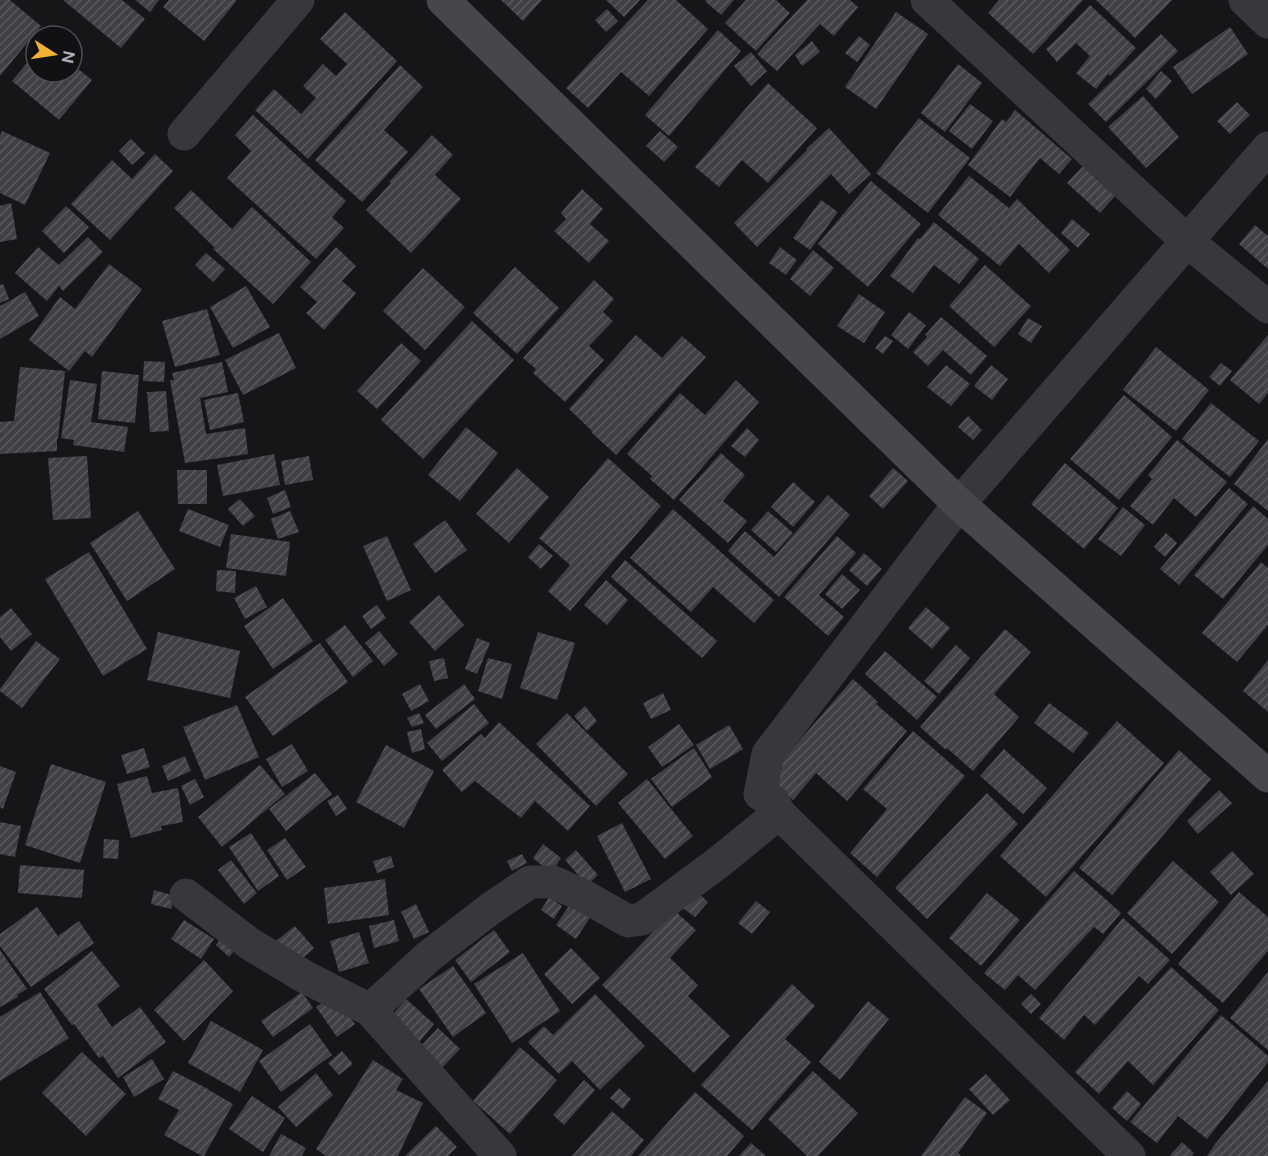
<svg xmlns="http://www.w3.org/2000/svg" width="1268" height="1156" font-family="'Public Sans',sans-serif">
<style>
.building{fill:url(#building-hatch)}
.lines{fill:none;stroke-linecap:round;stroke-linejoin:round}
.street{stroke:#37383d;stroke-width:33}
.secondary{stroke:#45474d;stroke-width:33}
</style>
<defs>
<pattern id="building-hatch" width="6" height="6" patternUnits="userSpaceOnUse" patternTransform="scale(1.5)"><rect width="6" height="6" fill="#404145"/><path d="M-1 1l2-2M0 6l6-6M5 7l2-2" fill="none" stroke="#595a5e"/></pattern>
</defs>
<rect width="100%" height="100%" fill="#161618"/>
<g class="building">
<polygon points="0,0 10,0 41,26 0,76"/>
<polygon points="63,0 122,0 145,19 121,48"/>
<polygon points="135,0 159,0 150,12"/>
<polygon points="169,0 237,0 204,41 163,7"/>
<polygon points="501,0 542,0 523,21"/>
<polygon points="606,0 640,0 624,17"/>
<polygon points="648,0 676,0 708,29 649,96 621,72 588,108 566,88"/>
<polygon points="706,0 734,0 721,15 705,1"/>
<polygon points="746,0 776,0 790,13 756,51 725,23"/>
<polygon points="807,0 850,0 858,7 834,36 820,24 777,71 757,54"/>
<polygon points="999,0 1083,0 1033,54 988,13"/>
<polygon points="1096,0 1172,0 1135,38"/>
<polygon points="1090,5 1136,48 1110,76 1108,74 1096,89 1076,73 1090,56 1076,43 1057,62 1046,49 1064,32"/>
<polygon points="607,9 618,21 606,32 595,20"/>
<polygon points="345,12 397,61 308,159 255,110 274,89 301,114 316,98 303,86 323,64 336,76 347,64 320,39"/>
<polygon points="896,12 928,34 876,109 845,87"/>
<polygon points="1230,27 1248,54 1192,94 1173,67"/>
<polygon points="718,30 741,51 669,136 645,115"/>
<polygon points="1161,34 1178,51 1106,122 1088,104"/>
<polygon points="859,36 870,45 857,62 845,53"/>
<polygon points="812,41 820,52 802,66 795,55"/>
<polygon points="36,52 36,72 72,72 72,64 92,80 59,120 12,81"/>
<polygon points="751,52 767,71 751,86 734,66"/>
<polygon points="958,64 982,83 945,132 921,113"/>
<polygon points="400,65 423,87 384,130 408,152 362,202 315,160"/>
<polygon points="1161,71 1172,81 1156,99 1146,89"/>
<polygon points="768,83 817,128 768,183 742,160 719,187 695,167"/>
<polygon points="1143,96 1179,137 1146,168 1108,127"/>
<polygon points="1237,102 1250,115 1230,134 1217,121"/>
<polygon points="970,104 993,121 972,149 949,131"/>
<polygon points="1015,110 1072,159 1059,174 1040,158 1010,197 968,165 1002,119 1006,122"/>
<polygon points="253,115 346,201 332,217 344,228 316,259 227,178 251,151 235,135"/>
<polygon points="919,118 970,158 928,213 876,173"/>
<polygon points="829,128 871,174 849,194 831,174 757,247 734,223 807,150 806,149"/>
<polygon points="2,131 50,153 25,205 0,193 0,136"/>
<polygon points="660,131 678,147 664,162 646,146"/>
<polygon points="432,135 453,155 435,175 461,199 411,253 366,210 391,183 389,182"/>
<polygon points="131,139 145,153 132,165 119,151"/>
<polygon points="155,154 173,171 110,240 71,204 112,160 132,179"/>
<polygon points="1086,163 1118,193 1100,213 1067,183"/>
<polygon points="969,176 1009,208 1017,199 1070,250 1049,273 1019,244 1000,266 938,215"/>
<polygon points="871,181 921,224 868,287 818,244"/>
<polygon points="582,189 603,209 590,224 609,241 589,263 554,231 566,219 561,213"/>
<polygon points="191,190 232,229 252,207 311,262 273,304 213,249 215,248 174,208"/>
<polygon points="821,200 838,212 810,250 793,238"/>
<polygon points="11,203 17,239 0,242 0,206"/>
<polygon points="66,206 89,227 64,253 42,231"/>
<polygon points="1072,219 1090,234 1078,248 1061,233"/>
<polygon points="934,222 979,259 959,284 934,265 913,293 890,276 918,238 920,239"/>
<polygon points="1255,225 1268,236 1268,269 1239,244"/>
<polygon points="88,237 103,252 63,291 59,286 47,301 15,273 38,247 59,265"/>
<polygon points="336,247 356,266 342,281 356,293 324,330 306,313 317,302 300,287"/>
<polygon points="780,247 797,260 786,275 769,263"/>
<polygon points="813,250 834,268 810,296 790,279"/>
<polygon points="206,253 225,269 213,282 195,265"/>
<polygon points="109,264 142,289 92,357 85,351 69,371 29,340 60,297 75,309"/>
<polygon points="985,265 1031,306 994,347 949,306"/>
<polygon points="515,267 559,308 517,354 473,313"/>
<polygon points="423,268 465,307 425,350 383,311"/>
<polygon points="594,280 614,299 603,312 613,321 589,346 604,360 565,402 533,373 536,369 523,358"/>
<polygon points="3,284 9,299 0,303 0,285"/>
<polygon points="246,286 270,327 233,348 210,307"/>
<polygon points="25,292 39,316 0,339 0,306"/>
<polygon points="859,294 885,312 864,343 837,326"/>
<polygon points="207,309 220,355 175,367 162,321"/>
<polygon points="909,312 926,325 908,349 891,335"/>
<polygon points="941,317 987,356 971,375 943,350 928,366 913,352 927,337 925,335"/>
<polygon points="1028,318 1042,326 1031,343 1018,334"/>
<polygon points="472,321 514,360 423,459 381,420"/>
<polygon points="279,333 296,368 243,395 225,360"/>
<polygon points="636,335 662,358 682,336 706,357 616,455 591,432 592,431 569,409"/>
<polygon points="1268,335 1268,393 1259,404 1230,380"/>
<polygon points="885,336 893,341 883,354 875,348"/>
<polygon points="401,343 421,361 377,409 357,391"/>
<polygon points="1156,347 1209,390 1176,431 1123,390"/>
<polygon points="144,361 165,362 164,382 143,381"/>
<polygon points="222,362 228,392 200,398 206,434 245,428 248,454 185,463 170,380 174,380 172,373"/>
<polygon points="1221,363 1232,371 1220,386 1209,377"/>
<polygon points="946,365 970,384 951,406 927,387"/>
<polygon points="991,365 1008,379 992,400 974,386"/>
<polygon points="20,367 65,371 58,439 57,438 57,451 0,454 0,422 14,421"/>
<polygon points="102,371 139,375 135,423 98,419"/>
<polygon points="70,380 97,384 91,422 128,427 124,452 73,445 74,440 61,438"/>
<polygon points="736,380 759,402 674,500 650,479 652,476 627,454 680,393 705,415"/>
<polygon points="166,391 169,431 150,432 147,392"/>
<polygon points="238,393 244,422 210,430 204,400"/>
<polygon points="1124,395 1172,437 1119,500 1070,459"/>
<polygon points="1211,403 1259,441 1230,477 1182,439"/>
<polygon points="968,416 982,430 973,440 958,427"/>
<polygon points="466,427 498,453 460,501 428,475"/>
<polygon points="747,428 759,440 745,457 731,446"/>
<polygon points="1268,439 1268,511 1234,484"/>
<polygon points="1177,440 1227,482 1196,517 1174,498 1153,525 1130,506 1152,479 1148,475"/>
<polygon points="721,453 745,475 723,501 747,521 728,543 679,500"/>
<polygon points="274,454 280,485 223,496 217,465"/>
<polygon points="87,456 91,518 53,520 48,458"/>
<polygon points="309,456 313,480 285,485 281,461"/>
<polygon points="608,458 661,506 570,611 548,591 570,565 539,538"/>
<polygon points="1065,463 1118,508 1084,549 1031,504"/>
<polygon points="517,468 549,497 509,543 476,514"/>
<polygon points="893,468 908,481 883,509 869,496"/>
<polygon points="177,470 207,470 207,504 178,504"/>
<polygon points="793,482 815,502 793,527 771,507"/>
<polygon points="1229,488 1248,504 1179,585 1160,569"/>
<polygon points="285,490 291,507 273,514 267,498"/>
<polygon points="828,495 850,515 779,597 728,551 745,531 774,557"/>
<polygon points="240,499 255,516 243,526 228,509"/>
<polygon points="1253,506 1268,519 1268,545 1223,599 1194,575"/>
<polygon points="1123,507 1145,525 1121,556 1098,539"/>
<polygon points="188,509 229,525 220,547 179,531"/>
<polygon points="673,509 774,600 754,623 713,587 691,612 630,558"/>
<polygon points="138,511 175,569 127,601 90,543"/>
<polygon points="290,511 299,532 278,539 271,519"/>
<polygon points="768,511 793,533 776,552 751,530"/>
<polygon points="445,520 467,550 435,573 413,544"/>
<polygon points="1166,533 1177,543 1165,557 1154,547"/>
<polygon points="231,534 290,542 286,576 226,568"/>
<polygon points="387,536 411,590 387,601 363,546"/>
<polygon points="837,536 856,553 819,595 844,617 828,636 784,597"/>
<polygon points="539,544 553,556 541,569 528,557"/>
<polygon points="89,552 147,649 103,676 45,579"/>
<polygon points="864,553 882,569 867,586 849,570"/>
<polygon points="625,560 717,641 702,658 611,577"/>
<polygon points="1261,562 1268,568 1268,625 1237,662 1202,633"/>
<polygon points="217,570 236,571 235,593 216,591"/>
<polygon points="842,574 860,590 842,609 825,594"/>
<polygon points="606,580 628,600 607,625 584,605"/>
<polygon points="256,586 267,607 245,619 234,598"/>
<polygon points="439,595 464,625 435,651 409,622"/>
<polygon points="283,598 313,641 273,669 244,626"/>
<polygon points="377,605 386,618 371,629 362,616"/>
<polygon points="926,607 950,628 932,649 908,628"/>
<polygon points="11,608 32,634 11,651 0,637 0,617"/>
<polygon points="345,625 373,661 353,677 325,640"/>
<polygon points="1005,629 1031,652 994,694 1019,717 973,771 947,748 946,750 920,727"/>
<polygon points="379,631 398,654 384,666 365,643"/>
<polygon points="158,632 240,651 230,698 147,680"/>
<polygon points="538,632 575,643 557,700 520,688"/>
<polygon points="477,638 490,643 477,674 465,669"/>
<polygon points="36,641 60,659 22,708 0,691 0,689"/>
<polygon points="320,643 348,682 273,736 245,697"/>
<polygon points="956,645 970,658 939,694 924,681"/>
<polygon points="885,651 937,697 917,720 865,674"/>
<polygon points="444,658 448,678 434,681 429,661"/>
<polygon points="488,658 512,664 502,699 478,691"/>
<polygon points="1268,660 1268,712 1243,691"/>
<polygon points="853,679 878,702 876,704 907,731 847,801 816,773 793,800 767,778"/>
<polygon points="420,684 429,701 411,711 402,694"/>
<polygon points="464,684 475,699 436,729 425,715"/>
<polygon points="663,693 671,710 651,719 643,703"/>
<polygon points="1049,703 1089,733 1073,753 1034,723"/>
<polygon points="474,704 489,723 442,761 427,743"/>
<polygon points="237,705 259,757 205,780 183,727"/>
<polygon points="585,706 597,721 587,731 574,716"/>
<polygon points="419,713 424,723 412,727 407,718"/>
<polygon points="567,713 628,774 596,806 536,744"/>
<polygon points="1117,721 1164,763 1046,897 1000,856"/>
<polygon points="499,722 590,806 568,831 535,801 521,818 475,781 462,792 442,770 481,734 485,738"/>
<polygon points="679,724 694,745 662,767 648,747"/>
<polygon points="729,725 743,749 710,769 696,745"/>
<polygon points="421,729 425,749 412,753 407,732"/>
<polygon points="913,731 965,776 877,877 850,853 887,809 863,789"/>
<polygon points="292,744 308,771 282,787 266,759"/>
<polygon points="386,745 434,771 404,828 356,802"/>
<polygon points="144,748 150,767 127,774 121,755"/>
<polygon points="694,748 712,777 672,807 651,779"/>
<polygon points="1004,749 1047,788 1023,814 980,776"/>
<polygon points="1179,750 1211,779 1112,895 1079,868"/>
<polygon points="185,756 191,771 168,781 162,766"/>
<polygon points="51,764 106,782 80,863 25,845"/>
<polygon points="260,765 285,794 222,847 198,817"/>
<polygon points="0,766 16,772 3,809 0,807"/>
<polygon points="315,773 332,794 286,831 269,809"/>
<polygon points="147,776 152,793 178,788 183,822 161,826 162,830 131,838 117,784"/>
<polygon points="195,779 204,797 190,805 181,786"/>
<polygon points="647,779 693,836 665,859 618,803"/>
<polygon points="1219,790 1232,803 1198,834 1187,821"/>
<polygon points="987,793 1018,824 927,919 895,888"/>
<polygon points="338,795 347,809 336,816 327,801"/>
<polygon points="0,822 21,826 15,857 0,854"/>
<polygon points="622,823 651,879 625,892 597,836"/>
<polygon points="251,833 279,876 258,891 229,847"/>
<polygon points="285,838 306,867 287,880 267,850"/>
<polygon points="104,839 119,840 118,859 103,858"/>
<polygon points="543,844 561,858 551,873 533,858"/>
<polygon points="576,850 598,875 587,885 565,860"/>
<polygon points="1232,851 1254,874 1231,895 1210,872"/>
<polygon points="522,854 527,863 512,871 507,861"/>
<polygon points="391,856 394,867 377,873 373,861"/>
<polygon points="231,860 257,893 244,904 218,870"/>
<polygon points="1173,861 1219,902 1172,954 1127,913"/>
<polygon points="20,865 84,870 82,898 18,893"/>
<polygon points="1074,871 1121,913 1103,934 1094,927 1035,990 1018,975 1005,990 984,973"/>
<polygon points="385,879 389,915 328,924 324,888"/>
<polygon points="154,890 175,896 171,909 151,904"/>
<polygon points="696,891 708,902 695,917 683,908"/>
<polygon points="1239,892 1268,917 1268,951 1223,1003 1178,964"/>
<polygon points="987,893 1020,920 981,966 949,938"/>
<polygon points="549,897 562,906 554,919 541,910"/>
<polygon points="573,900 593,913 576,939 556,925"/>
<polygon points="756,901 770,912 752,934 738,923"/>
<polygon points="416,904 429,932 414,939 401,912"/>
<polygon points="37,907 58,936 79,921 94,943 31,987 0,946 0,934"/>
<polygon points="674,910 696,930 670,958 698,985 688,996 730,1036 694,1073 602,985"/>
<polygon points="1123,918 1170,960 1148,984 1139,976 1095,1025 1084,1015 1064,1040 1039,1018"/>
<polygon points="184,920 214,939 201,959 171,939"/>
<polygon points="394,920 399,941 374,948 369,926"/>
<polygon points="295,926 314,948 296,964 276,941"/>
<polygon points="494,930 510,952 471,982 455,960"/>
<polygon points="226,932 241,943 229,957 216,945"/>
<polygon points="359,932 369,963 339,972 330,941"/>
<polygon points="571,948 600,978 572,1004 544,974"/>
<polygon points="0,950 27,989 17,995 18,997 0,1007"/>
<polygon points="92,951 120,986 97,1005 112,1027 140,1007 166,1042 118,1078 103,1056 99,1058 74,1024 72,1025 44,989"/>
<polygon points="523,953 560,1011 512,1043 474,984"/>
<polygon points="204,960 233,991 184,1041 154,1010"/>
<polygon points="453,966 486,1013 453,1037 419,989"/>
<polygon points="1171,967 1219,1010 1153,1085 1128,1061 1099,1094 1075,1072"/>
<polygon points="1268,972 1268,1050 1230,1018"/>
<polygon points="792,984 815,1006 785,1039 811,1062 752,1130 701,1085"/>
<polygon points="40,992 69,1038 0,1081 0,1017"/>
<polygon points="302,992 313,1008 273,1037 261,1021"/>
<polygon points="595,994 645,1046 600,1090 572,1061 559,1074 528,1042 544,1026 553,1035"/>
<polygon points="1031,994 1041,1004 1031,1014 1021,1004"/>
<polygon points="334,995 355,1024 337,1037 316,1007"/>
<polygon points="406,999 434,1024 415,1047 386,1022"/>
<polygon points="868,1001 889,1019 840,1080 819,1062"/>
<polygon points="1221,1015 1268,1056 1268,1062 1207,1139 1178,1116 1157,1143 1130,1122"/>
<polygon points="211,1021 263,1050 240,1092 188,1063"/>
<polygon points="310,1024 332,1055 281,1092 259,1061"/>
<polygon points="438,1028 460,1049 438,1072 417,1050"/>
<polygon points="520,1047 557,1080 510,1134 473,1101"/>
<polygon points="342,1051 353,1064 339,1075 328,1063"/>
<polygon points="82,1052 126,1094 86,1136 42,1093"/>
<polygon points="152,1059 164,1079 134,1097 123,1077"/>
<polygon points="373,1060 403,1079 396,1090 423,1103 398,1156 326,1156 316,1149"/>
<polygon points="173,1071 208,1089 207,1089 233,1104 204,1156 202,1156 164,1135 179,1110 158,1099"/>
<polygon points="813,1071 858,1113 818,1156 807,1156 768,1119"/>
<polygon points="316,1073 333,1095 296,1127 278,1107"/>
<polygon points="986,1074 1010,1100 993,1115 969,1089"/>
<polygon points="584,1080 595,1090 564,1125 553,1115"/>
<polygon points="1268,1081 1268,1156 1207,1156 1215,1144"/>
<polygon points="619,1088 631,1099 623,1109 610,1098"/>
<polygon points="1127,1091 1141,1104 1127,1121 1112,1108"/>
<polygon points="695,1092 744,1136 727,1156 638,1156"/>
<polygon points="252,1096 285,1118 263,1152 229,1129"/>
<polygon points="965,1097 987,1113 958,1153 961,1156 921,1156"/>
<polygon points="612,1111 644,1140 631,1156 572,1156"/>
<polygon points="436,1126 457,1147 448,1156 405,1156"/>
<polygon points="281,1134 306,1148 302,1156 269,1156"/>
<polygon points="1182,1142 1194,1153 1192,1156 1172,1156 1170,1155"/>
<polygon points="751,1143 766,1156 739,1156"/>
</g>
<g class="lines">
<g class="street">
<polyline points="927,0 1187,241 1268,307"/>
<polyline points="1245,0 1268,22"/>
<polyline points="184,134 298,0"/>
<polyline points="186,895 250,944 305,977 370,1010 500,1156"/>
<polyline points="370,1010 429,956 490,909 530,882 553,882 584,896 628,921 642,919 719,862 779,813"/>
<polyline points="1129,1156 779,813 773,801 760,794 768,754 959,504 1268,148"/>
</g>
<polyline class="secondary" points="443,0 959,504 1268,776"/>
</g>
<g transform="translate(54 54) rotate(102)"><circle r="28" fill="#111113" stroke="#4d4f55" stroke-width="1.5"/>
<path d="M0-4.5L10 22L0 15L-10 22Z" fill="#f2b134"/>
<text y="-9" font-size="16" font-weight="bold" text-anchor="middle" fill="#a8adb8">N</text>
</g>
</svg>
